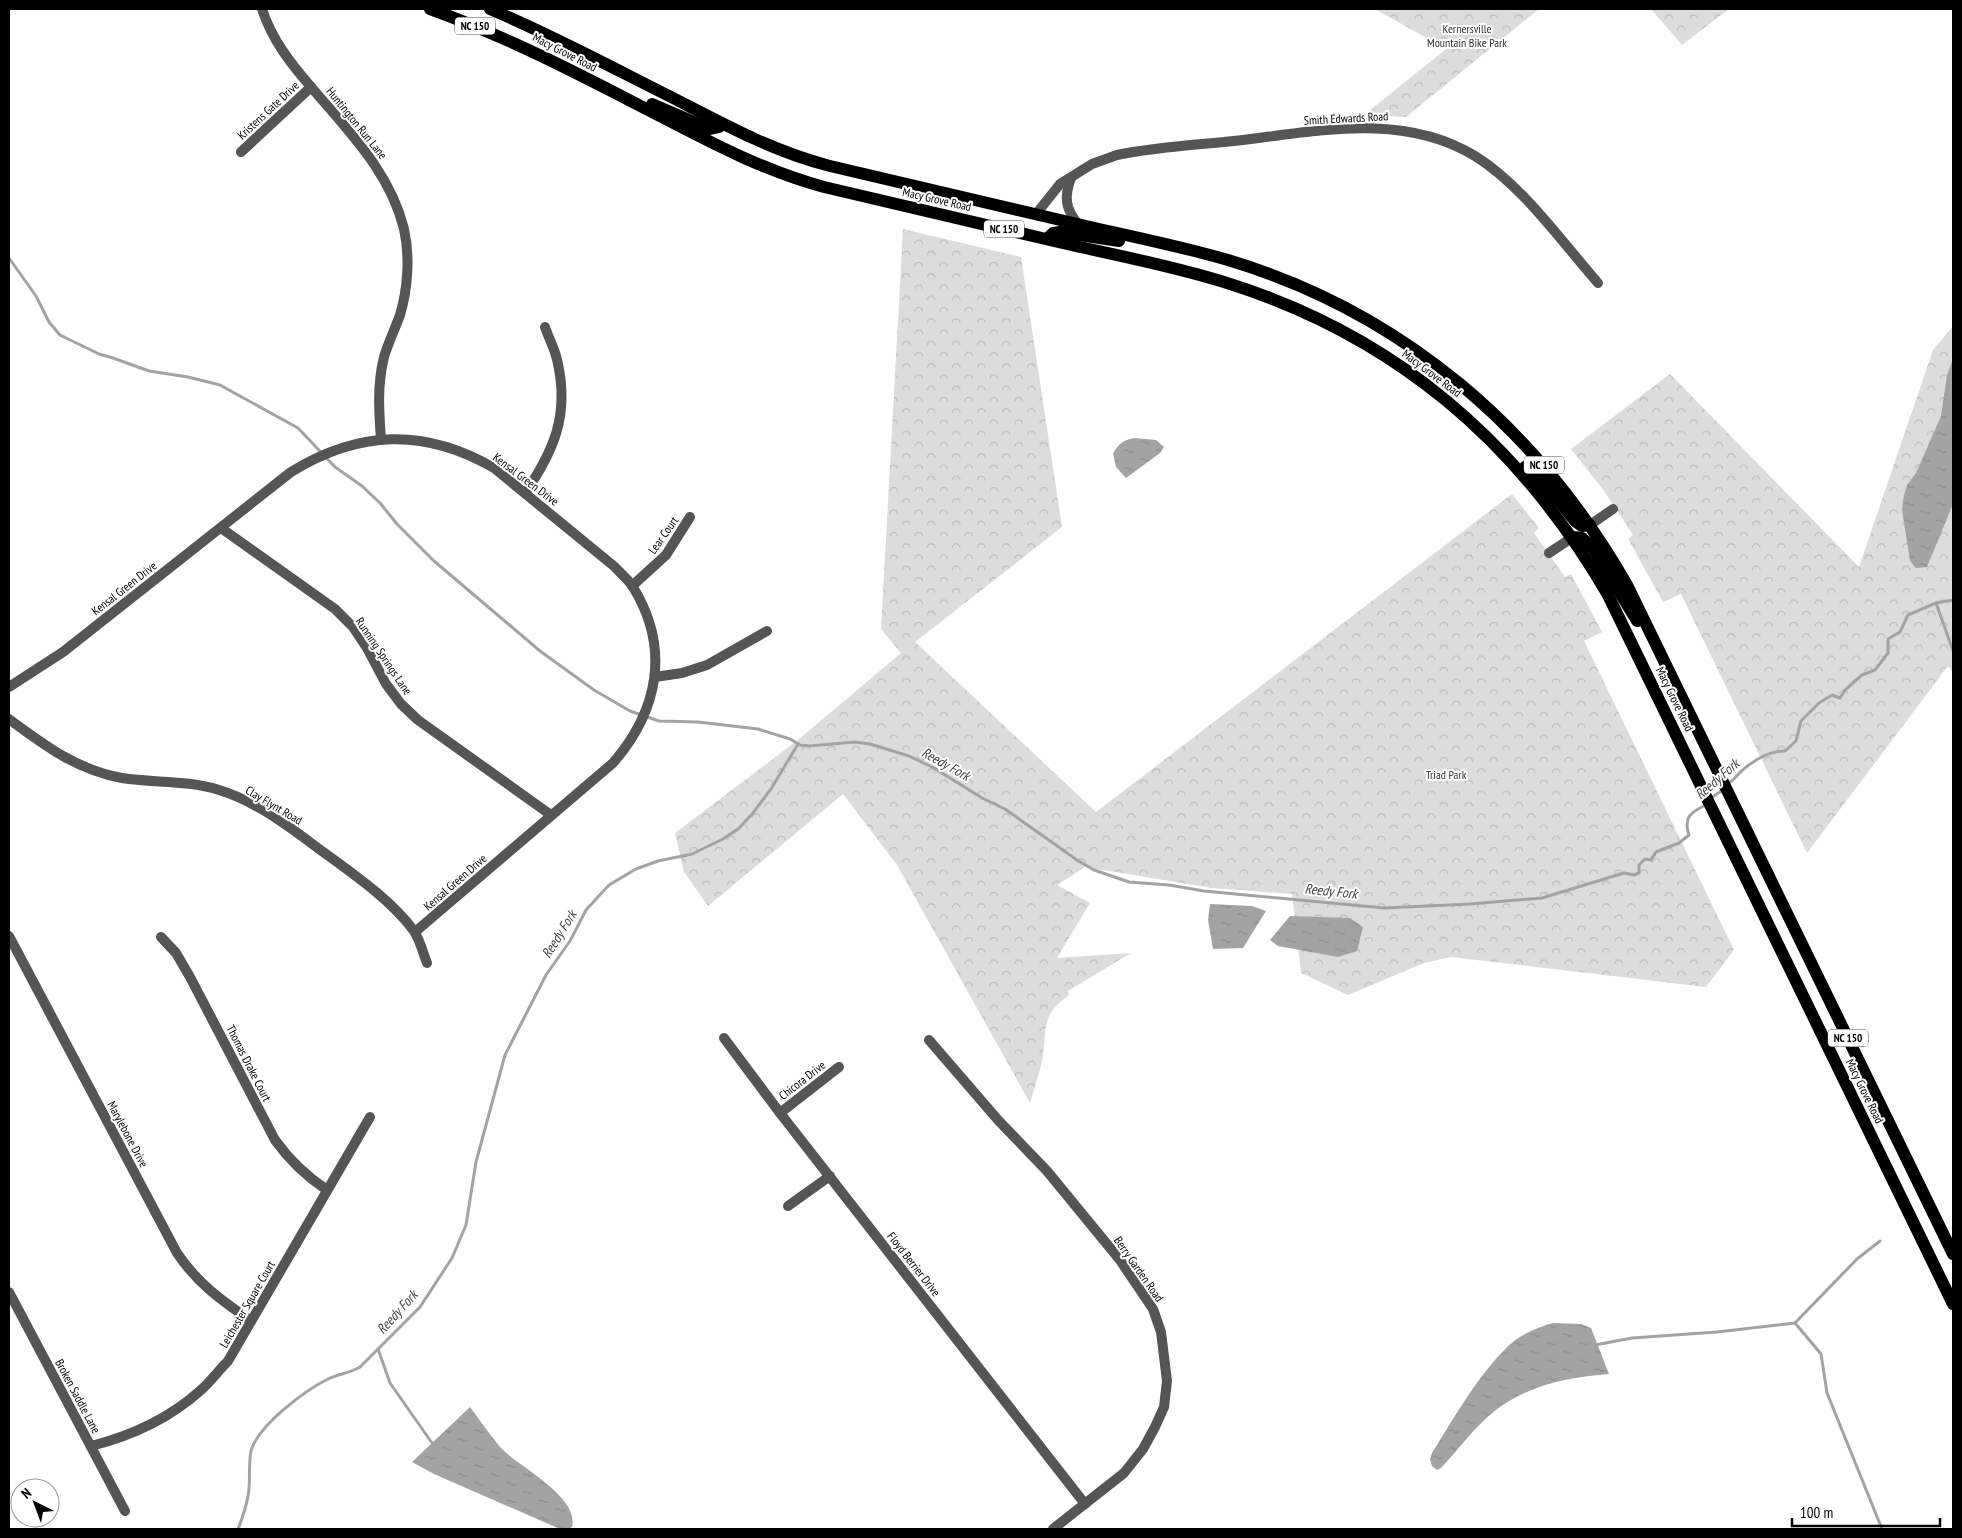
<svg xmlns="http://www.w3.org/2000/svg" width="1962" height="1538" font-family="'PT Sans Narrow',sans-serif">
<style>
.forest{fill:url(#forest-crowns)}
.water{fill:url(#water-ripples)}
.lines{fill:none;stroke-linecap:round;stroke-linejoin:round}
.stream{stroke:#a3a3a3;stroke-width:3}
.street{stroke:#555;stroke-width:10}
.primary{stroke:#000;stroke-width:12}
.labels{text-anchor:middle;dominant-baseline:central;stroke-width:4;stroke-linejoin:round;paint-order:stroke}
.shield{fill:#fff;stroke:#4c4c4c;stroke-width:1}
.shield-label{font-size:11px;font-weight:bold;fill:#000}
.park-label{font-size:12px;fill:#333;stroke:#fff}
.street-label{font-size:12px;fill:#000;stroke:#fff}
.water-label{font-size:14px;font-style:italic;fill:#444;stroke:#fff}
</style>
<defs>
<pattern id="forest-crowns" width="20" height="18" patternUnits="userSpaceOnUse" patternTransform="scale(1.25)"><rect width="20" height="18" fill="#dcdcdc"/><path d="M2 6a3 3 0 1 1 6 0M12 15a3 3 0 1 1 6 0" fill="none" stroke="#bbb"/></pattern>
<pattern id="water-ripples" width="26" height="14" patternUnits="userSpaceOnUse" patternTransform="scale(1.25)"><rect width="26" height="14" fill="#a3a3a3"/><path d="M2 4q2-2 4 0t4 0M15 11q2-2 4 0t4 0" fill="none" stroke="#8b8b8b"/></pattern>
</defs>
<rect width="100%" height="100%" fill="#fff"/>
<g class="forest">
<polygon points="1375,9 1539,9 1406,117 1364,115 1446,49"/>
<polygon points="1651,9 1729,9 1682,45"/>
<path d="M903 229 1021 257 1062 527 915 642 1096 812 1512 494 1539 528 1534 533 1565 577 1571 574 1602 632 1584 641 1734 950 1706 987 1451 957 1424 963 1348 995 1301 973 1292 894 1212 888 1085 867 1057 885 1090 903 1057 958 1131 953 1068 991 1069 995C1039 1017 1048 1029 1042 1061 1039 1075 1034 1089 1030 1103L897 865 843 794 708 906 684 872 675 833 798 740 901 653 881 629Z"/>
<polygon points="1953,326 1953,672 1948,666 1807,853 1681,594 1663,602 1628,539 1633,535 1604,491 1571,449 1670,374 1859,567 1933,350"/>
</g>
<g class="water">
<polygon points="1953,359 1953,504 1927,567 1916,568 1910,561 1906,535 1902,510 1904,495 1907,485 1916,473 1941,416 1947,375"/>
<path d="M1135 438 1156 440 1164 447 1160 453 1126 478 1116 467 1113 454C1118 443 1124 440 1135 438Z"/>
<polygon points="1210,904 1252,906 1266,911 1243,948 1213,949 1208,920"/>
<polygon points="1290,916 1350,918 1363,927 1357,951 1338,957 1278,946 1270,940"/>
<path d="M1553 1323 1581 1324 1591 1328 1609 1374C1570 1377 1528 1385 1496 1410 1475 1426 1459 1449 1441 1468L1437 1470 1432 1466 1430 1459 1432 1453C1454 1418 1482 1368 1514 1341 1526 1332 1539 1327 1553 1323Z"/>
<path d="M470 1407C480 1420 489 1434 500 1447 517 1466 580 1496 572 1527L568 1529H560L434 1474 412 1462Z"/>
</g>
<g class="lines">
<g class="stream">
<path d="M9 258 36 296 49 322 60 335 99 354 113 358 149 371 188 377 220 385 298 428 335 467 362 486 380 503 397 524 434 561 540 651 594 690 630 711 659 721 698 722 758 729 790 739 800 745 809 746 855 742 870 744 909 756 934 768 982 798 1005 809 1077 860 1094 870 1129 882 1169 885 1204 891 1384 908 1470 904 1542 898 1624 873 1634 875 1639 873V865L1645 859 1651 860 1656 852 1679 843 1689 835C1683 817 1691 812 1706 805"/>
<polyline points="1936,603 1953,651"/>
<path d="M1727 784C1735 780 1738 773 1745 768 1756 759 1770 751 1785 751L1796 741 1801 721 1819 703 1832 695 1840 698 1846 689 1862 675 1875 670 1888 653V639L1900 632 1908 615 1936 603 1953 600"/>
<polyline points="1711,798 1724,789"/>
<polyline points="1795,1323 1821,1354 1827,1393 1882,1529"/>
<polyline points="1595,1345 1632,1338 1717,1332 1795,1323 1857,1259 1880,1241"/>
<polyline points="378,1349 390,1383 432,1443 435,1444"/>
<path d="M238 1529C242 1519 246 1507 248 1496 251 1482 248 1465 251 1451 258 1425 306 1390 328 1379 339 1374 350 1373 360 1367L420 1307 452 1258 466 1225 476 1162 505 1055 546 975 570 941 586 910 609 885 636 869 658 861 692 854 723 839 738 829 753 813 771 789 798 744"/>
</g>
<g class="street">
<path d="M262 9C272 40 291 64 312 88 349 132 390 172 404 229 410 256 408 288 400 315 395 329 388 343 384 357 377 385 379 412 381 440"/>
<polyline points="241,152 311,87"/>
<path d="M1071 178C1064 197 1065 208 1078 224"/>
<path d="M1036 214 1060 184 1092 164 1117 155C1155 147 1195 145 1234 141 1314 132 1402 111 1475 156 1522 185 1562 242 1598 283"/>
<path d="M525 493C554 451 569 415 558 364 556 351 549 339 545 327"/>
<polyline points="1590,525 1613,509"/>
<polyline points="221,528 335,609 353,627 367,648 386,684 401,704 418,720 551,815"/>
<polyline points="1549,553 1573,537"/>
<polyline points="632,586 666,555 690,517"/>
<polyline points="655,677 682,673 707,665 767,631"/>
<path d="M9 687 63 652 291 472C359 430 425 428 494 468L615 567C621 574 629 580 633 587 671 649 658 711 613 763L415 932"/>
<path d="M9 719C44 745 77 770 122 778 154 783 187 780 219 790 259 802 293 830 326 854 356 876 392 901 414 931 420 940 423 953 427 963"/>
<path d="M9 936 177 1253C198 1284 221 1300 251 1321"/>
<path d="M161 937 176 953 190 977 275 1140C290 1161 306 1176 327 1190"/>
<polyline points="724,1038 780,1113 1085,1504"/>
<polyline points="929,1040 998,1120 1047,1171 1120,1260 1153,1309 1161,1332 1167,1381 1164,1407 1155,1427 1143,1449 1124,1473 1053,1529"/>
<polyline points="780,1113 839,1067"/>
<polyline points="788,1206 830,1176"/>
<polyline points="9,1292 125,1511"/>
<path d="M91 1446C131 1436 170 1418 201 1390 211 1381 219 1370 228 1361L370 1117"/>
</g>
<g class="primary">
<path d="M430 9C508 37 581 75 654 113 710 142 764 171 824 187 905 206 986 225 1067 244 1120 256 1173 266 1224 282 1395 335 1519 442 1608 595L1953 1304"/>
<path d="M490 9C554 36 615 69 677 100 727 126 775 152 830 166 911 185 992 204 1073 223 1124 235 1177 245 1228 260 1402 312 1538 429 1627 585L1953 1254"/>
<polyline points="652,104 710,129 719,127 723,124"/>
<polyline points="1047,239 1053,233 1060,232 1119,241"/>
<polyline points="1525,467 1545,484 1575,521 1582,526 1590,525"/>
<polyline points="1573,537 1582,538 1592,547 1637,621"/>
</g>
</g>
<g class="labels">
<g class="shield">
<rect x="455" y="17.5" width="40" height="17" rx="4"/>
<rect x="984" y="220.5" width="40" height="17" rx="4"/>
<rect x="1524" y="456.5" width="40" height="17" rx="4"/>
<rect x="1828" y="1029.5" width="40" height="17" rx="4"/>
</g>
<g class="shield-label">
<text x="475" y="26">NC 150</text>
<text x="1004" y="229">NC 150</text>
<text x="1544" y="465">NC 150</text>
<text x="1848" y="1038">NC 150</text>
</g>
<g class="park-label">
<text x="1467" y="28">Kernersville<tspan x="1467" dy="14">Mountain Bike Park</tspan></text>
<text x="1446" y="774">Triad Park</text>
</g>
<g class="street-label">
<text transform="translate(565 52) rotate(27)">Macy Grove Road</text>
<text transform="translate(268 110) rotate(-43)">Kristens Gate Drive</text>
<text transform="translate(1346 118) rotate(-3)">Smith Edwards Road</text>
<text transform="translate(357 123) rotate(51)">Huntington Run Lane</text>
<text transform="translate(937 199) rotate(13)">Macy Grove Road</text>
<text transform="translate(1432 373) rotate(37)">Macy Grove Road</text>
<text transform="translate(526 479) rotate(37)">Kensal Green Drive</text>
<text transform="translate(663 535) rotate(-55)">Lear Court</text>
<text transform="translate(124 588) rotate(-38)">Kensal Green Drive</text>
<text transform="translate(384 656) rotate(56)">Running Springs Lane</text>
<text transform="translate(1675 699) rotate(64)">Macy Grove Road</text>
<text transform="translate(274 805) rotate(31)">Clay Flynt Road</text>
<text transform="translate(455 882) rotate(-41)">Kensal Green Drive</text>
<text transform="translate(249 1063) rotate(63)">Thomas Drake Court</text>
<text transform="translate(802 1080) rotate(-38)">Chicora Drive</text>
<text transform="translate(1865 1091) rotate(64)">Macy Grove Road</text>
<text transform="translate(128 1134) rotate(62)">Marylebone Drive</text>
<text transform="translate(914 1264) rotate(52)">Floyd Berrier Drive</text>
<text transform="translate(1139 1269) rotate(55)">Berry Garden Road</text>
<text transform="translate(247 1304) rotate(-60)">Leichester Square Court</text>
<text transform="translate(78 1396) rotate(62)">Broken Saddle Lane</text>
</g>
<g class="water-label">
<text transform="translate(946 764) rotate(29)">Reedy Fork</text>
<text transform="translate(1717 779) rotate(-41)">Reedy Fork</text>
<text transform="translate(1331 891) rotate(6)">Reedy Fork</text>
<text transform="translate(559 934) rotate(-58)">Reedy Fork</text>
<text transform="translate(397 1312) rotate(-48)">Reedy Fork</text>
</g>
</g>
<rect width="1962" height="1538" fill="none" stroke="#000000" stroke-width="20"/>
<g transform="translate(35 1503) rotate(318)"><circle r="24" fill="#ffffff" stroke="#999999"/>
<path d="M0-4L9 19L0 12L-9 19Z" fill="#000000"/>
<text y="-8" font-size="14" font-weight="bold" text-anchor="middle" fill="#000000">N</text>
</g>
<path d="M1792 1518v8h148v-8" fill="none" stroke="#000000" stroke-width="2.5"/>
<text x="1800" y="1518" font-size="15" fill="#000000" stroke="#ffffff" stroke-width="4" paint-order="stroke">100 m</text>
</svg>
